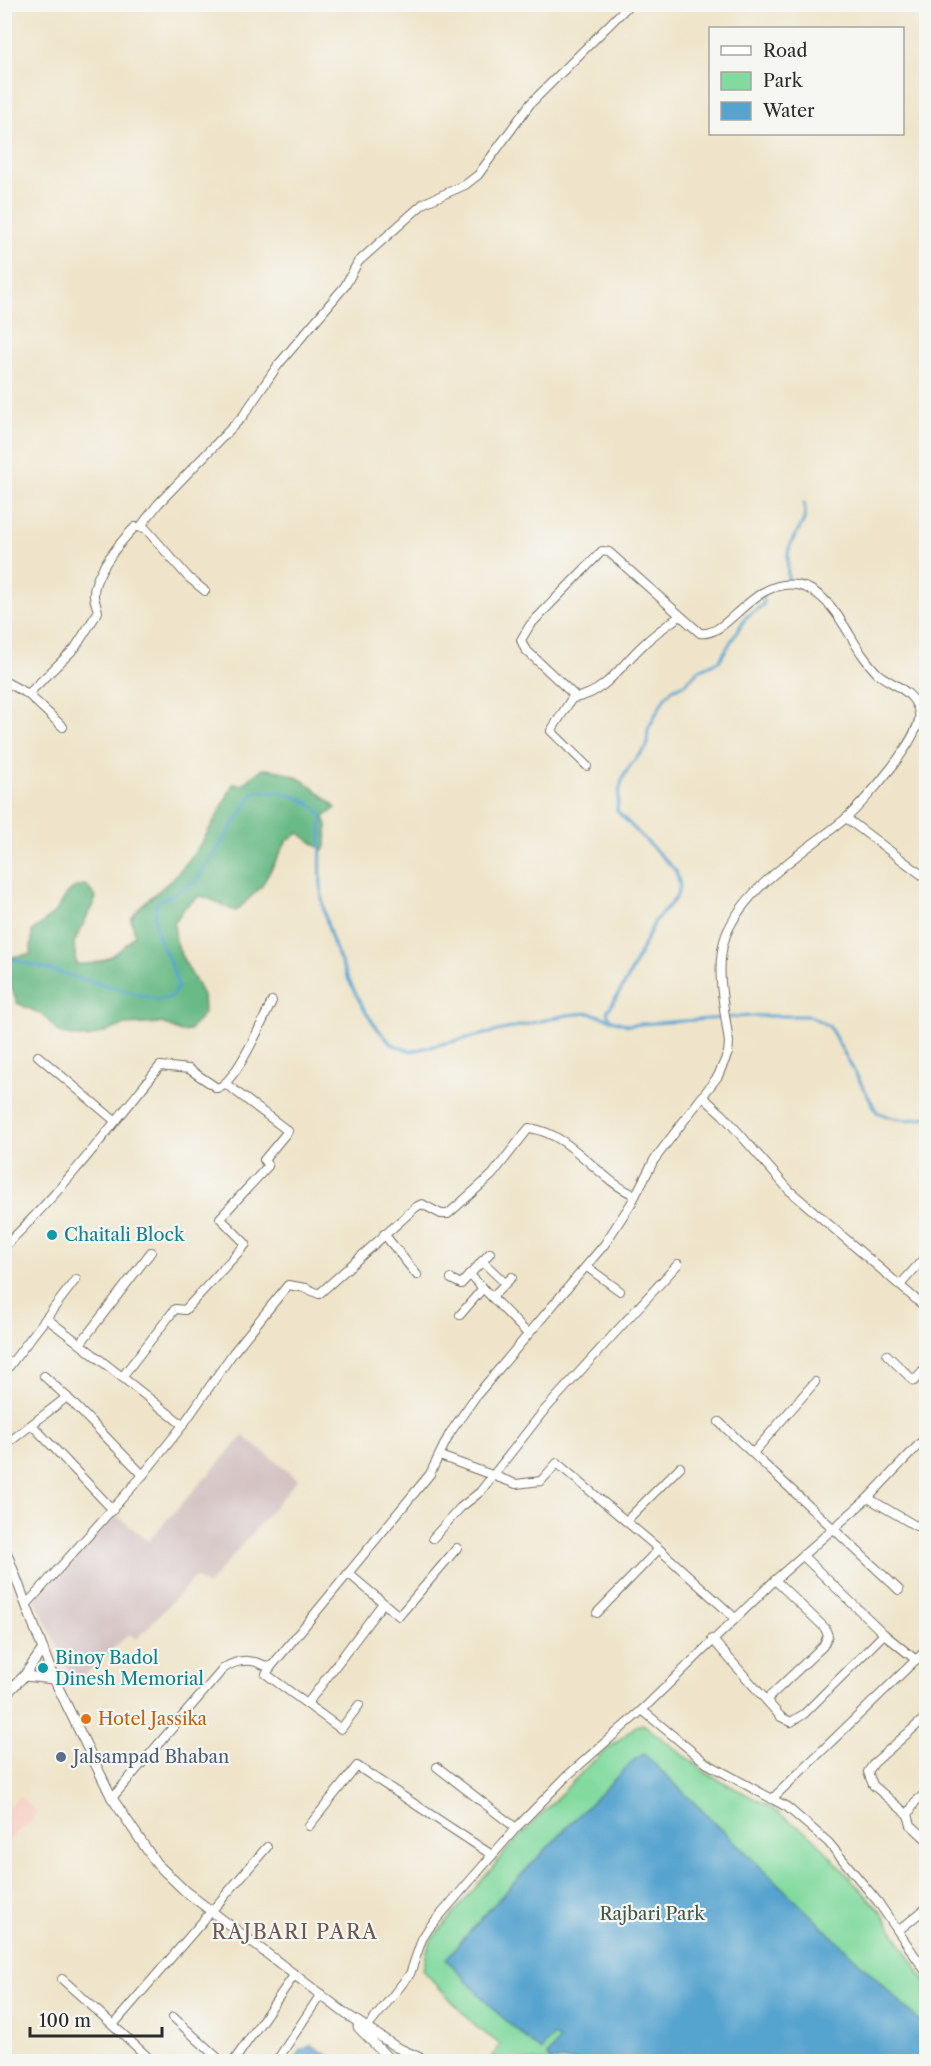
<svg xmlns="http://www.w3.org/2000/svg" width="931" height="2066" font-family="'Libre Caslon Text',serif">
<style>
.built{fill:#f7d1c7}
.industrial{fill:#d2bfc0}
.green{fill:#82da9f;stroke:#568265;stroke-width:1.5}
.forest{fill:#69ba86;stroke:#4a7258;stroke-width:1.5}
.water{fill:#55a3cf;stroke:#40677d;stroke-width:1.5}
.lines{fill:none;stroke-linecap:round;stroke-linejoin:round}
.stream{stroke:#55a3cf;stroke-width:3}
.minor-casing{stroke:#706c62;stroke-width:10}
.tertiary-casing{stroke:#706c62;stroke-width:11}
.minor{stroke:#fff;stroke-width:8}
.tertiary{stroke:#fff;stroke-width:9}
.culture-dot{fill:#0f9aa8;stroke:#f6f6f2;stroke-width:2}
.food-dot{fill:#e8710a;stroke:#f6f6f2;stroke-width:2}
.service-dot{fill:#5c6f8a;stroke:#f6f6f2;stroke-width:2}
.labels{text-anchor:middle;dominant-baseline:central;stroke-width:4.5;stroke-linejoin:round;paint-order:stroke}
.culture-label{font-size:18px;fill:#0d838f;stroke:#f6f6f2;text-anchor:start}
.food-label{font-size:18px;fill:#c56008;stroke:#f6f6f2;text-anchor:start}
.service-label{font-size:18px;fill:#4e5e75;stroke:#f6f6f2;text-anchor:start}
.park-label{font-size:18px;fill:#415748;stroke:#f6f6f2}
.neighbourhood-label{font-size:20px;letter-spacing:1.5px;fill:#6d5853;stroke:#f6f6f2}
</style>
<rect width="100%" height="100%" fill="#f6f6f2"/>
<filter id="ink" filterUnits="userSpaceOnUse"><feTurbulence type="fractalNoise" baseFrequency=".0167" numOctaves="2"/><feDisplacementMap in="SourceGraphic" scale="12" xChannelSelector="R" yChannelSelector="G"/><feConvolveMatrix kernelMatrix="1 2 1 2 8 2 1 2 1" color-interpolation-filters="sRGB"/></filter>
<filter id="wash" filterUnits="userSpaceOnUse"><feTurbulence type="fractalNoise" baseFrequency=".008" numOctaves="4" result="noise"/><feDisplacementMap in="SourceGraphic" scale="24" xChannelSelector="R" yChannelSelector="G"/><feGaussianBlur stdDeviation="1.35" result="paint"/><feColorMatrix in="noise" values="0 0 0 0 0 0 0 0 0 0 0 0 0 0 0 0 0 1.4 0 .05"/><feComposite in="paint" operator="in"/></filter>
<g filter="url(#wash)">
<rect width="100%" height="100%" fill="#efe4c9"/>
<polygon class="built" points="20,1796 38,1813 5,1845 5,1810"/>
<polygon class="industrial" points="243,1436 298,1479 207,1586 195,1577 137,1639 129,1634 75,1684 35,1598 116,1515 148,1541"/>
<polygon class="green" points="643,1724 708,1774 768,1806 813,1837 882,1913 926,1983 926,2061 490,2061 500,2044 475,2026 423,1970 429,1943 509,1848 590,1764 636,1726"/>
<path class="forest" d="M262 769C293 769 313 786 336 808L324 817 327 825 326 847 323 850 299 833 287 841 261 887 236 911C221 907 216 898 199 896L185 907 174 923 176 941 181 955 203 995 204 1013 189 1031 181 1032 162 1023 125 1025 87 1038 72 1036 60 1033 43 1015 17 1003 6 972 12 957 31 954 32 931C39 925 49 919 55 912 66 899 66 886 86 885L96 898 74 943 76 964C100 966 120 954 135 934L131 919C143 900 159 893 174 877 200 851 218 817 233 784L242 785Z"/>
<g class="water">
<path d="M644 1754 926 2027V2061H552L547 2056 559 2040 553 2036 541 2051 495 2011 446 1959C505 1889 569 1824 634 1760Z"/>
<polygon points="312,2045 336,2061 294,2061 301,2050"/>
</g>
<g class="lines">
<g class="stream">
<path d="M782 583 788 580C788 569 786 556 790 546 796 529 809 523 804 503"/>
<path d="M4 957 158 1000 171 997 178 988C173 953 148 941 157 902L196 882 255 792C280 791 305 794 322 815 321 843 319 871 322 898 327 939 360 1015 390 1042 395 1047 405 1049 412 1051L567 1015 590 1013 628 1025 749 1016H810L829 1026 877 1112C895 1120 908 1122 926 1117"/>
<path d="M610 1019 607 1012 627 980 655 921 676 898 680 886 676 871 617 811C619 779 624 769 647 747L648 729 665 697 673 689 685 684 699 670 719 661 746 617 763 605 764 593"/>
</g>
</g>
</g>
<g filter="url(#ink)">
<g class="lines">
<g class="minor-casing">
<g id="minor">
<polyline points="141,526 158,504 243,416 278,365 345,286 358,262 424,203 465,185 478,175 530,104 630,4"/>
<polyline points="4,681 28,694 63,727"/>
<path d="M28 694 75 648 98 612C97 605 93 599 94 593 95 572 121 541 135 527L145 528 188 577 205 591"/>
<path d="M574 698C606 693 620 666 643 645 654 634 667 625 680 616"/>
<polyline points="846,818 926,878"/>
<polyline points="38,1056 115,1121"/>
<polyline points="703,1097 723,1115 789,1190 926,1308"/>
<polyline points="384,1234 417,1275"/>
<path d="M4 1247C62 1191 110 1128 160 1066L189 1069 217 1088C236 1083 263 1020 272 1001"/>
<polyline points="151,1252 80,1344 183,1425"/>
<polyline points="482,1261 505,1283"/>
<polyline points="587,1267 620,1291"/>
<polyline points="469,1274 527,1333"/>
<polyline points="451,1279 461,1284 490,1253"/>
<polyline points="900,1285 926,1256"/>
<polyline points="492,1297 512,1277"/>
<polyline points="460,1315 483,1288"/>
<polyline points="46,1318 80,1344"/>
<polyline points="887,1355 914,1381 926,1368"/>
<polyline points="4,1373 76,1279"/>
<polyline points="44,1376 67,1397"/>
<polyline points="122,1377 175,1309 185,1310 246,1244 220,1218 268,1166 264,1160 288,1131 226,1084"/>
<polyline points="719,1422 899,1590"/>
<polyline points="33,1426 113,1510"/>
<polyline points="4,1446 67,1397 143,1475"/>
<polyline points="754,1452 815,1382"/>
<polyline points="440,1456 516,1484 541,1481 557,1463 659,1549 735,1618"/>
<polyline points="868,1498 916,1526 926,1522"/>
<polyline points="626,1521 680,1467"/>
<polyline points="433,1538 460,1508 480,1492 542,1413 678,1264"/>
<polyline points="802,1555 884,1634 916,1660"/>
<polyline points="348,1573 399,1616 457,1548"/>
<path d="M26 1605 143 1475 183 1425 233 1353 288 1285 306 1288 319 1294 416 1207 422 1204 441 1214H448L492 1175 529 1128C573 1134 596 1179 635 1195"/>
<polyline points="597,1613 659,1549"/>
<polyline points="712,1639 781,1717 791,1722 804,1714 884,1634"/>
<polyline points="270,1668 266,1674 341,1729 359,1705"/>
<polyline points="766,1700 823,1646 828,1636 825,1628 775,1580"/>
<polyline points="307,1704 383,1603"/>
<polyline points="642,1710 706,1763 787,1807 828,1842 878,1902 926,1972"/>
<polyline points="437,1767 516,1828"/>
<polyline points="926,1793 915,1802 908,1815 911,1825 926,1839"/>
<path d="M112 1798 224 1668C240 1658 254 1659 270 1668L430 1474 450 1433 476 1396 604 1245 632 1202 654 1160 718 1076 728 1053 729 1043C725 1010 714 967 726 935 746 885 806 851 845 819 863 804 924 735 919 713 915 691 894 686 878 674 872 668 866 660 861 653 845 629 830 591 797 585 752 578 728 638 700 633L609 552 602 551 530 625 521 640 525 649 574 695 551 731 587 766"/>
<polyline points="772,1799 926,1650"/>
<polyline points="908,1815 873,1785 868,1772 874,1763 926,1717"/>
<polyline points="309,1826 357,1766 492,1855"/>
<polyline points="898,1931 926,1908"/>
<polyline points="62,1979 113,2025"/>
<polyline points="173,2017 222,2062"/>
<polyline points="367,2028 410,1974 422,1939 429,1928 516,1828 567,1776 642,1710 775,1580 868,1498 926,1437"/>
<polyline points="153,2062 113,2025 267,1847"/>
<polyline points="233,2062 295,1974"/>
<polyline points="276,2062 321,1994"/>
</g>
</g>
<g class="tertiary-casing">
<g id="tertiary">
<polyline points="4,1546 54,1679 112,1798 156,1863 185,1891 346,2014 396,2047 429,2062"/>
<polyline points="24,1676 54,1679"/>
<polyline points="4,1696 24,1676 43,1649"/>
<polyline points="358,2027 392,2062"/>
</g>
</g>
<use href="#minor" class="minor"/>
<use href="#tertiary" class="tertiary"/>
</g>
</g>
<g class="culture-dot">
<circle cx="52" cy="1235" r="6"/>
<circle cx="43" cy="1668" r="6"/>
</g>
<circle class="food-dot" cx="86" cy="1719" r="6"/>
<circle class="service-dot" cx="61" cy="1757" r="6"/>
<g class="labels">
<g class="culture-label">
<text x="64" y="1235">Chaitali Block</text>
<text x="55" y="1658">Binoy Badol<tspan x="55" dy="21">Dinesh Memorial</tspan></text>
</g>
<g class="food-label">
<text x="98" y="1719">Hotel Jassika</text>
</g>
<g class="service-label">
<text x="73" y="1757">Jalsampad Bhaban</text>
</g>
<g class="park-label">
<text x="652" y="1914">Rajbari Park</text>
</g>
<g class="neighbourhood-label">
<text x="295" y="1932">RAJBARI PARA</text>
</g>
</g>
<rect width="931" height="2066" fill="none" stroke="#f6f6f2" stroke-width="24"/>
<rect x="709" y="27" width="195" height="108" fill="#f6f6f2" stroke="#a5a5a2" stroke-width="1.5"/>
<rect x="721" y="46" width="30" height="9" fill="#ffffff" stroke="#a5a5a2" stroke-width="1.5"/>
<text x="763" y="57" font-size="18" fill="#2b2b2b">Road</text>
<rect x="721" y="72" width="30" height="18" fill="#82da9f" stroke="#a5a5a2" stroke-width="1.5"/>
<text x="763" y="87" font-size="18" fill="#2b2b2b">Park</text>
<rect x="721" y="102" width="30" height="18" fill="#55a3cf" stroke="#a5a5a2" stroke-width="1.5"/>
<text x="763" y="117" font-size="18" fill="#2b2b2b">Water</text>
<path d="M30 2027v9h132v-9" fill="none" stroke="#2b2b2b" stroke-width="3"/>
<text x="39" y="2027" font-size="18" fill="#2b2b2b" stroke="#f6f6f2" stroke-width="4.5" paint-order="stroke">100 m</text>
</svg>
